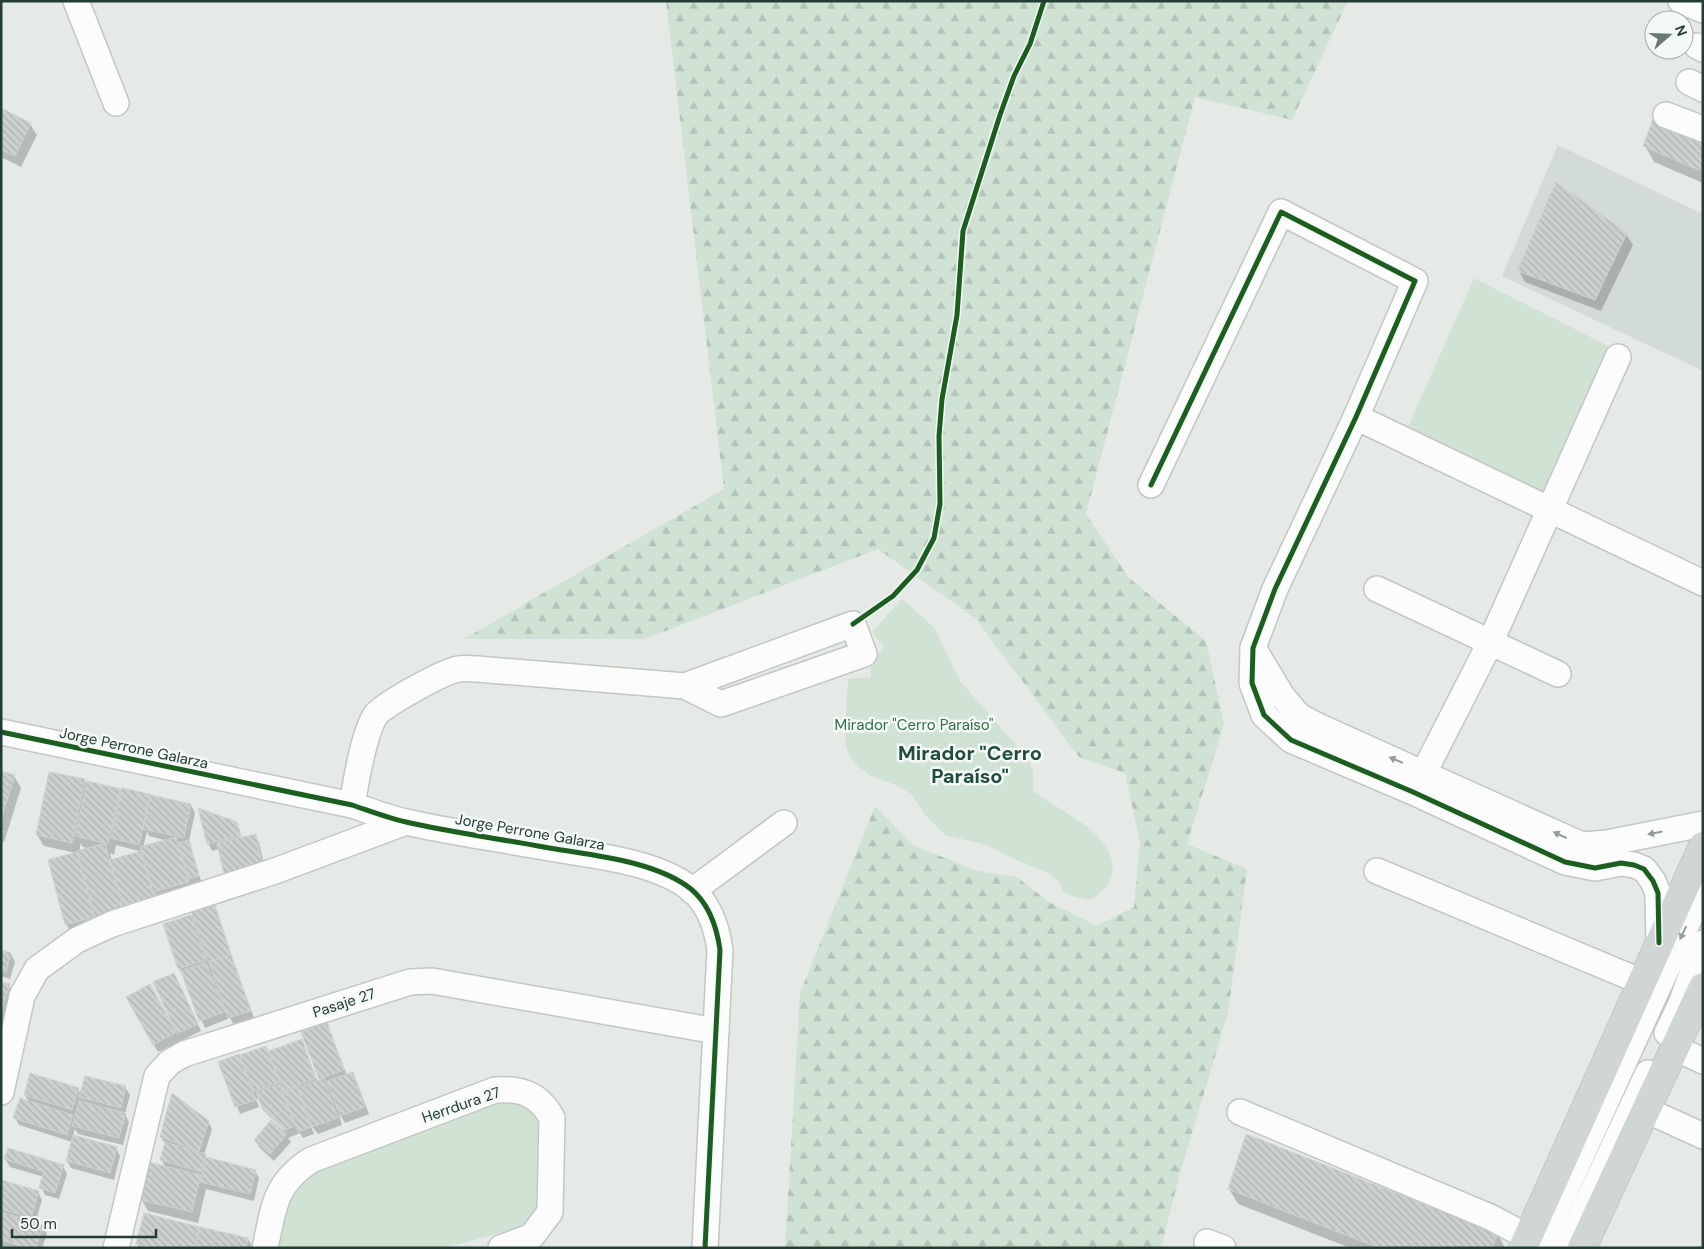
<svg xmlns="http://www.w3.org/2000/svg" width="1704" height="1249" font-family="'DM Sans',sans-serif">
<style>
.built{fill:#d3dbd7}
.forest{fill:url(#forest-firs)}
.park{fill:#d0e2d4}
.shadow{fill:#0003;fill-rule:evenodd}
.building{fill:url(#building-back-hatch);stroke:#ced3d0}
.lines{fill:none;stroke-linecap:round;stroke-linejoin:round}
.minor-casing{stroke:#c2c7c4;stroke-width:28}
.major-casing{stroke:#c1c9c6;stroke-width:30}
.minor{stroke:#fbfcfb;stroke-width:25}
.major{stroke:#cfd6d3;stroke-width:28}
.cycleway-casing{stroke:#f4f9f6;stroke-width:8}
.cycleway{stroke:#1b5e20;stroke-width:5}
.oneway{fill:#909c98}
.labels{text-anchor:middle;dominant-baseline:central;stroke-width:5;stroke-linejoin:round;paint-order:stroke}
.park-label{font-size:15px;fill:#317046;stroke:#f4f9f6}
.street-label{font-size:15px;fill:#243c34;stroke:#f4f9f6}
.district-label{font-size:20px;font-weight:bold;fill:#214d40;stroke:#f4f9f6}
</style>
<defs>
<pattern id="forest-firs" width="22" height="20" patternUnits="userSpaceOnUse" patternTransform="scale(1.25)"><rect width="22" height="20" fill="#d0e2d4"/><path d="M5 1l3.5 6h-7zM16 11l3.5 6h-7z" fill="#b2c3b7"/></pattern>
<pattern id="building-back-hatch" width="6" height="6" patternUnits="userSpaceOnUse" patternTransform="scale(1.25)"><rect width="6" height="6" fill="#ccd1cf"/><path d="M-1 5l2 2M0 0l6 6M5-1l2 2" fill="none" stroke="#afb4b2"/></pattern>
</defs>
<rect width="100%" height="100%" fill="#e5eae7"/>
<polygon class="built" points="1558,145 1703,214 1703,371 1502,276"/>
<polygon class="forest" points="666,1 1348,1 1292,120 1195,97 1086,514 1129,578 1206,641 1224,724 1187,844 1247,869 1228,1013 1180,1173 1161,1248 785,1248 800,993 875,806 913,845 977,871 1017,877 1049,902 1097,926 1134,907 1140,842 1125,773 1079,757 976,619 878,549 645,639 464,639 724,489"/>
<g class="park">
<polygon points="1474,278 1608,346 1541,495 1406,431"/>
<path d="M902 599 935 628 960 681 1028 759 1033 772V791C1051 804 1087 823 1099 838 1120 861 1117 886 1089 900L1071 896 1063 891 1060 883 1051 874 1016 860 987 845 945 835 925 815 911 794 898 786 871 776 860 768 851 759 846 746 845 732 848 679 871 677 870 663 884 647 872 632Z"/>
<polygon points="492,1095 526,1099 545,1120 543,1209 533,1224 444,1248 279,1248 290,1201 316,1166"/>
</g>
<g class="shadow">
<polygon points="1,109 30,124 37,135 21,167 1,157"/>
<polygon points="1703,141 1703,183 1654,162 1645,146"/>
<polygon points="1626,234 1633,245 1601,311 1525,282 1519,271"/>
<polygon points="1,772 14,776 21,788 4,842 1,841 1,833 4,831 1,831"/>
<path d="M84 780 88 786 120 790 122 794 123 789 191 805 195 813 189 841 202 884 161 903 154 892 157 906 73 936 66 924 76 853 44 846 37 835ZM147 832 149 836 168 841 143 848ZM81 843 83 847 90 849 79 852ZM116 845 143 852 144 860 140 853 112 861 110 853 114 855Z"/>
<polygon points="237,823 241,842 243,842 241,830 243,838 255,835 259,842 266,873 219,849 212,851 208,843"/>
<polygon points="213,904 254,1018 234,1025 230,1018 205,1028 179,968 165,925 194,915"/>
<polygon points="1,951 11,954 15,962 10,979 1,976"/>
<polygon points="178,982 201,1031 158,1052 128,997 174,1030"/>
<polygon points="1,983 9,986 16,997 1,1044"/>
<polygon points="327,1024 347,1075 352,1073 356,1080 369,1114 345,1123 338,1111 342,1125 318,1134 310,1124 314,1134 303,1138 300,1133 288,1138 291,1142 274,1161 260,1148 255,1140 272,1121 268,1117 283,1131 285,1129 260,1098 256,1099 259,1107 240,1114 220,1063 266,1047 268,1052 301,1040 318,1082 321,1081 303,1033"/>
<polygon points="125,1087 130,1095 125,1114 129,1122 123,1145 78,1134 75,1129 73,1136 116,1148 120,1156 114,1180 71,1168 67,1161 72,1142 19,1125 15,1118 29,1102 25,1095 78,1089 81,1094"/>
<polygon points="208,1121 212,1129 204,1155 207,1159 255,1171 259,1178 254,1201 206,1189 198,1223 148,1211 141,1199 166,1168 161,1159 166,1145 161,1137"/>
<polygon points="5,1159 63,1166 67,1174 59,1199 45,1195 41,1187 44,1177 10,1167"/>
<polygon points="1,1182 38,1192 42,1200 35,1224 42,1226 47,1234 42,1248 1,1248"/>
<polygon points="1229,1189 1498,1234 1505,1248 1350,1248 1238,1204"/>
<polygon points="145,1214 248,1239 253,1248 139,1248 137,1244"/>
</g>
<g class="building">
<polygon points="1,108 31,123 15,156 1,150"/>
<polygon points="1655,114 1703,140 1703,172 1643,146"/>
<polygon points="1556,182 1627,233 1595,300 1517,271"/>
<polygon points="1,771 15,775 1,819"/>
<polygon points="49,772 85,779 72,843 36,835"/>
<polygon points="87,781 121,789 108,844 75,836"/>
<polygon points="122,788 150,794 139,845 111,838"/>
<polygon points="151,795 191,804 184,838 143,829"/>
<polygon points="198,808 237,822 241,836 207,844"/>
<polygon points="256,834 262,864 226,884 217,843"/>
<polygon points="176,837 189,882 153,892 140,847"/>
<polygon points="189,840 199,876 188,879 178,843"/>
<polygon points="105,843 123,909 95,917 77,851"/>
<polygon points="141,851 154,898 124,907 110,860"/>
<polygon points="77,852 94,917 65,925 48,860"/>
<polygon points="214,902 231,954 208,962 191,910"/>
<polygon points="191,915 206,960 178,969 163,924"/>
<polygon points="1,950 11,953 6,972 1,971"/>
<polygon points="231,955 251,1011 228,1018 209,962"/>
<polygon points="206,962 225,1012 199,1021 181,971"/>
<polygon points="174,973 198,1024 177,1034 153,982"/>
<polygon points="1,982 10,984 1,1013"/>
<polygon points="150,984 176,1032 153,1045 126,997"/>
<polygon points="327,1022 344,1070 319,1079 301,1032"/>
<polygon points="302,1039 316,1079 283,1091 269,1051"/>
<polygon points="266,1046 279,1082 254,1091 240,1055"/>
<polygon points="239,1054 256,1100 235,1107 218,1062"/>
<polygon points="353,1072 365,1107 340,1116 327,1081"/>
<polygon points="30,1073 79,1088 72,1110 24,1095"/>
<polygon points="85,1076 126,1086 121,1108 79,1097"/>
<polygon points="324,1078 338,1118 312,1127 298,1088"/>
<polygon points="279,1084 295,1126 284,1130 263,1110 256,1092"/>
<polygon points="297,1087 311,1127 298,1132 283,1092"/>
<polygon points="172,1093 209,1121 199,1151 160,1137"/>
<polygon points="20,1098 73,1115 67,1135 13,1118"/>
<polygon points="79,1101 126,1113 119,1138 72,1126"/>
<polygon points="271,1120 287,1134 270,1154 254,1140"/>
<polygon points="1246,1134 1498,1233 1492,1248 1379,1248 1228,1189"/>
<polygon points="73,1135 117,1147 110,1173 66,1161"/>
<polygon points="165,1142 206,1154 201,1172 160,1160"/>
<polygon points="8,1148 64,1165 55,1193 39,1188 44,1172 4,1159"/>
<polygon points="206,1157 256,1170 250,1194 200,1182"/>
<polygon points="148,1162 201,1175 192,1212 140,1200"/>
<polygon points="1,1180 39,1191 31,1218 1,1209"/>
<polygon points="1,1212 43,1225 36,1248 27,1248 1,1240"/>
<polygon points="144,1213 199,1227 194,1248 149,1248 136,1244"/>
<polygon points="200,1227 248,1238 246,1248 195,1248"/>
</g>
<g class="lines">
<g class="minor-casing">
<g id="minor">
<polyline points="76,1 116,103"/>
<polyline points="1681,1 1703,10"/>
<polyline points="1697,46 1703,49"/>
<polyline points="1689,82 1703,89"/>
<polyline points="1666,115 1703,129"/>
<polyline points="1356,417 1703,583"/>
<polyline points="1151,485 1281,212 1415,281 1356,417 1275,589 1253,648 1252,683 1264,715 1291,740 1413,792 1565,862 1595,868 1621,863 1634,865 1644,869 1653,881 1658,893 1659,943"/>
<polyline points="1377,589 1558,674"/>
<polyline points="1253,648 1282,696 1299,716 1320,727 1582,845 1607,843 1703,824"/>
<path d="M1 732 352 805C370 811 388 818 406 822 450 832 494 838 538 846 585 855 653 859 691 889 709 904 717 928 720 950L705 1248"/>
<polyline points="1417,786 1491,641 1618,357"/>
<path d="M352 805C356 782 363 736 375 716 382 705 443 672 458 669 464 668 471 669 477 669L685 686 721 704 864 654 853 624 685 686"/>
<polyline points="1377,871 1642,982"/>
<polyline points="692,891 784,823"/>
<polyline points="1667,1033 1681,1004 1703,943"/>
<polyline points="1675,1048 1703,1061"/>
<polyline points="1,1092 22,996 37,969 77,940 112,924 275,871 406,822"/>
<polyline points="1646,1110 1703,1136"/>
<polyline points="1240,1112 1490,1217 1528,1237"/>
<polyline points="1207,1242 1223,1248"/>
<polyline points="116,1248 157,1076 170,1062 184,1054 410,982 432,981 716,1031"/>
<path d="M265 1248C274 1207 274 1184 311 1160L495 1090C521 1088 539 1094 552 1118L550 1212 532 1236 501 1248"/>
<polyline points="1539,1248 1703,889"/>
<polyline points="1566,1248 1648,1073"/>
</g>
</g>
<g class="major-casing">
<g id="major">
<polyline points="1523,1248 1703,846"/>
<polyline points="1582,1248 1703,987"/>
</g>
</g>
<use href="#minor" class="minor"/>
<use href="#major" class="major"/>
<g class="cycleway-casing">
<g id="cycleway">
<polyline points="1151,485 1281,212 1415,281 1356,417 1275,589 1253,648 1252,683 1264,715 1291,740 1413,792 1565,862 1595,868 1621,863 1634,865 1644,869 1653,881 1658,893 1659,943"/>
<polyline points="853,624 893,596 917,570 934,538 940,504 939,436 942,399 957,315 963,231 1000,115 1014,76 1030,44 1044,1"/>
<path d="M1 732 352 805C370 811 388 818 406 822 450 832 494 838 538 846 585 855 653 859 691 889 709 904 717 928 720 950L705 1248"/>
</g>
</g>
<use href="#cycleway" class="cycleway"/>
</g>
<defs><path id="oneway-solid" d="M-6-.8H1V-3.2L6.5 0L1 3.2V.8H-6Z" transform="scale(1.25)"/></defs>
<g class="oneway">
<use href="#oneway-solid" transform="translate(1396 760) rotate(-157)"/>
<use href="#oneway-solid" transform="translate(1655 833) rotate(169)"/>
<use href="#oneway-solid" transform="translate(1560 835) rotate(-155)"/>
<use href="#oneway-solid" transform="translate(1683 933) rotate(115)"/>
</g>
<g class="labels">
<g class="park-label">
<text x="914" y="725">Mirador "Cerro Paraíso"</text>
</g>
<g class="street-label">
<text transform="translate(134 748) rotate(12)">Jorge Perrone Galarza</text>
<text transform="translate(530 832) rotate(10)">Jorge Perrone Galarza</text>
<text transform="translate(344 1003) rotate(-18)">Pasaje 27</text>
<text transform="translate(461 1105) rotate(-19)">Herrdura 27</text>
</g>
<g class="district-label">
<text x="970" y="753">Mirador "Cerro<tspan x="970" dy="23">Paraíso"</tspan></text>
</g>
</g>
<rect width="1704" height="1249" fill="none" stroke="#243c34" stroke-width="5"/>
<g transform="translate(1669 35) rotate(70)"><circle r="24" fill="#f4f9f6" stroke="#a1ada8"/>
<path d="M0-4L9 19L0 12L-9 19Z" fill="#687973"/>
<text y="-8" font-size="14" font-weight="bold" text-anchor="middle" fill="#243c34">N</text>
</g>
<path d="M12 1229v8h144v-8" fill="none" stroke="#243c34" stroke-width="2.5"/>
<text x="20" y="1229" font-size="15" fill="#243c34" stroke="#f4f9f6" stroke-width="4" paint-order="stroke">50 m</text>
</svg>
